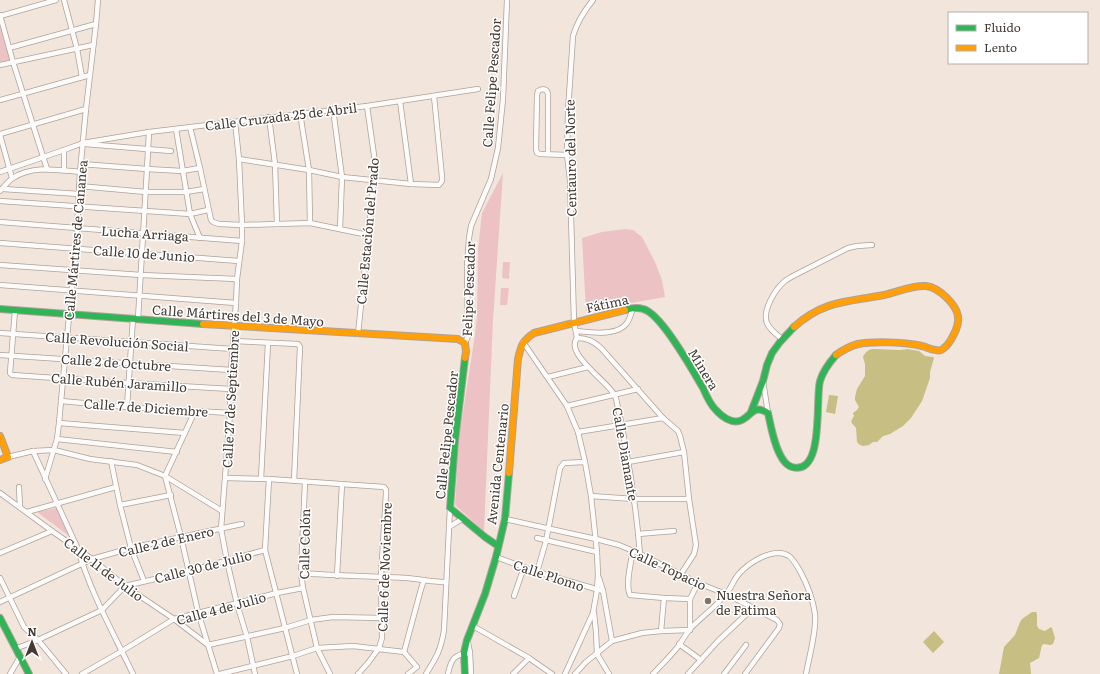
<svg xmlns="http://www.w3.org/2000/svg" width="1100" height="674" font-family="Literata,serif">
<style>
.green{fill:#edc2c4}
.water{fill:#c6be82}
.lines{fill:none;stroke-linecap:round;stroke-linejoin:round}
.street-casing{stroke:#ada29c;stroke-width:6}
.fast-casing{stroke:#ada29c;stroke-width:8}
.slow-casing{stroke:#ada29c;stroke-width:8}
.street{stroke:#fdfbfa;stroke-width:4.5}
.fast{stroke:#30b455;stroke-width:6}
.slow{stroke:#ff9f0a;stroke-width:6}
.poi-dot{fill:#81766e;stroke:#fff;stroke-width:1.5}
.labels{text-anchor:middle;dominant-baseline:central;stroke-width:3;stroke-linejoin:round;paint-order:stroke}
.street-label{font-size:13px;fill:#443a33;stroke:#fff}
.poi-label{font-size:13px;fill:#443a33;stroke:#fff;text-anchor:start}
</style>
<rect width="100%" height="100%" fill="#f2e5dc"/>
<g class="green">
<polygon points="0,25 10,60 0,63"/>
<polygon points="503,173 493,320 484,531 455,505 459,438 475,335 477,316 478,249 482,213"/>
<polygon points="625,229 633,230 642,237 655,262 662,280 665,297 586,311 582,238 602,232"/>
<polygon points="503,262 510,262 509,279 502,278"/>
<polygon points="501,288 509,288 507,305 500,305"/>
<polygon points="57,508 69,536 37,512"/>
</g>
<g class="water">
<path d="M907 349 919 351 925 356 933 357 934 358 930 372V378L922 401 911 418 903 426 890 434 883 436 877 442H873L869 445 863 446 860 445 857 442 856 428C852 422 849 424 854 416L853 413 857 410 859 407 855 400V397L857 389 865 376V364L863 357C864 354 866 352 869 350 875 347 897 352 907 349Z"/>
<polygon points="829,395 838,396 835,414 826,412"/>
<polygon points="1032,612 1036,612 1037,614 1037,626 1039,629 1045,631 1051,627 1052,628 1055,638 1053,644 1050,645 1044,644 1042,645 1039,658 1030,663 1031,674 999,674 1004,647 1015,635 1020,622 1022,619"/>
<polygon points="934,631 944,642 933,653 923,642"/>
</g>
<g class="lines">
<g class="street-casing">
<g id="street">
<polyline points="64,0 77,49 82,77"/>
<path d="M593 0C584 11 577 22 573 36L568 111 567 155 570 180 574 322 577 338C564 354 610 383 615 396 617 400 617 404 618 408 621 420 623 432 625 444 632 481 637 517 640 554"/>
<polyline points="0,15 13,62 47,169"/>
<polyline points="0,16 56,0"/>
<polyline points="9,48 96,24"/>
<polyline points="0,65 93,45"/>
<polyline points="0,100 90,75"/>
<polyline points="400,101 411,184"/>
<polyline points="333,109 342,177 340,229"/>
<polyline points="300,113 309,170 310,223"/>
<polyline points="269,117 275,164 277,224"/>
<polyline points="235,122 239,159 242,225 242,241 237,279 236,303 231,370 230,413 221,529 227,561 237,604 247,637 255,674"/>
<polyline points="190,127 200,168 211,220 213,222 219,224 242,225 310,223 368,235"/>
<polyline points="176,129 190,214 200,238"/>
<polyline points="0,134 86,109"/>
<polyline points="0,135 12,178"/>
<polyline points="85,144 171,151"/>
<path d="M548 154V94C547 89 543 88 538 91L537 95 536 149 537 153 540 154 567 155"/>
<polyline points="239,159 309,170 342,177 411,184 439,185 442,181 442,177 434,96"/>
<polyline points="81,164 147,169 182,171 200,168"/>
<polyline points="64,170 64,150"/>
<polyline points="0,172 64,150 83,143 149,132 367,106 478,89"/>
<polyline points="79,186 146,192 186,192 204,189"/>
<polyline points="3,189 79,194"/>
<path d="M0 191C4 187 8 181 13 178 33 165 58 170 80 172"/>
<polyline points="0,201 190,214 208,210"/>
<polyline points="0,222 242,241"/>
<polyline points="0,243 239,261"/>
<polyline points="0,265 141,275 237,279"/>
<polyline points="0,285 236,303"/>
<polyline points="15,310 10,373 12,375 128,383 231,389"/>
<polyline points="138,319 147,169 149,132"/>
<path d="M576 331C591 332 617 337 627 323 630 319 631 313 633 308"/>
<polyline points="0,333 233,349"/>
<polyline points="358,334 375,169 374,155 367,106"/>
<path d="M577 338C587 338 593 341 601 348L663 418 678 431 680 436 684 452 689 499 696 545 694 554 681 574"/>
<path d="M782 339C777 335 770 330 767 323 762 311 775 289 785 281 787 279 790 278 793 276L848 248 857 246 872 245"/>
<polyline points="233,341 298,344 300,347 294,481"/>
<polyline points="523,342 567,406 578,432 585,462 591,496 597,552 598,575 597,590 593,613 565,674"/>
<polyline points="465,343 468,336 467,266 469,238 471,226 491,179 498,148 503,99 507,0"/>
<polyline points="0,355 231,370"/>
<polyline points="548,377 588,367"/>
<polyline points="763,381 768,413"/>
<polyline points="61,401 127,407 230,413"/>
<polyline points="567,406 638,389"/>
<polyline points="127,407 133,318"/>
<polyline points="59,423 185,433"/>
<polyline points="578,432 663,418"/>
<polyline points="57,439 177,452"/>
<path d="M33 451 78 549C90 592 114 634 133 674"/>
<polyline points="8,457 33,451 54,450 90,459 137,465 165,476 222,511"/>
<polyline points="111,461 120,505 131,548 144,581"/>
<polyline points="628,462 684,452"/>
<polyline points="165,476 181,537 198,612 217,674"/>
<polyline points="165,476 195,411"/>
<polyline points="226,478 269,479 384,487 386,490 386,493 381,577 382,638 379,648 368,663 358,674"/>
<polyline points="45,479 57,439 59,423 67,337 76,248 80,172 86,109 96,24 98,0"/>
<polyline points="261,479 268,343"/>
<polyline points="269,479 265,550 297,674"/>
<polyline points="305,482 301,573 303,588 317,648 330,674"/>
<polyline points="19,487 20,507"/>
<polyline points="0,493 52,531 92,559 125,586 174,619 208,645 285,628 311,620 333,617 382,618"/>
<polyline points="591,496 634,499 689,499"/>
<polyline points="120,505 171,495"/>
<polyline points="27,512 116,487"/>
<polyline points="505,519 596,539 619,545 640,554 698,583 726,594 777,620 780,624 779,628 745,674"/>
<polyline points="449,527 457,522 463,519"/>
<polyline points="638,534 674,531"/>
<polyline points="537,538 597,552"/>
<path d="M633 551C631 562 625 585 630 595L664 598 690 599"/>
<polyline points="0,553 52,531"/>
<polyline points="496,557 537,572 603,591"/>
<polyline points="537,572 546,541 560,468 564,463 585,462"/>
<path d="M301 573C336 576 371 576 406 578 420 579 433 582 446 582"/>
<polyline points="337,576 342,484"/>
<polyline points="0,578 24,627 38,640 66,674"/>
<polyline points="599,578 603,591 612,641"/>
<polyline points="514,596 524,567"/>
<polyline points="0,602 92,559 131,548 242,524"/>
<polyline points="594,613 596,632 597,654 609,674"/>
<polyline points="473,626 529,658 552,674"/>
<polyline points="690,630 690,599 698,583"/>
<polyline points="661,631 664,598"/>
<polyline points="468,642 470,653 471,674"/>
<polyline points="679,644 701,660"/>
<polyline points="15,649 38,640 102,610 125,586 189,571 265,550"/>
<polyline points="404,652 421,589 424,580"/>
<polyline points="10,674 20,657"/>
<polyline points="82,674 122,651 174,619 277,593 303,588"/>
<polyline points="220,674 293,656 317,648 353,646 404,652 417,667 408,674"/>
<path d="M426 674C436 658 441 650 444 630L450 508"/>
<path d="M448 674C451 659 454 654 470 653"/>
<polyline points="513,674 529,658"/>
<polyline points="575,674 586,662 612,641 642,633 661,631 690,630"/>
<path d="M653 674C662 664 672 655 680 644 683 639 686 634 690 629 701 617 715 608 725 595 731 589 733 581 738 575 748 563 774 546 789 556 794 560 797 566 800 571 807 584 813 599 815 614 817 630 809 657 806 674"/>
<polyline points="688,674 718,641 753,608"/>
<polyline points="724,674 746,645"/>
</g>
</g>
<g class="fast-casing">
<g id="fast">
<polyline points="0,309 203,324"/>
<path d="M625 310C631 308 637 307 643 309 661 313 693 371 703 388 706 395 710 404 715 409 721 416 732 425 742 420 752 415 753 404 768 413 771 427 777 463 792 467 825 476 815 399 820 381 823 371 829 363 836 355"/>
<polyline points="465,358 455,441 450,508 485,537 498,546"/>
<polyline points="751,412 763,381 767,365 772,353 780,342 794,327"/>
<polyline points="0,618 29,674"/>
<polyline points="465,674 464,653 467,640 485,594 496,557 505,519 509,473"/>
</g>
</g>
<g class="slow-casing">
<g id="slow">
<polyline points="203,324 458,339 465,343 466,352 465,358"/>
<path d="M794 327C824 300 848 302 884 295 898 292 912 285 926 286 934 287 941 292 947 298 959 310 962 320 953 336 951 340 948 345 944 348 942 350 939 351 936 350 931 350 927 347 922 346 906 342 873 341 858 344 850 346 843 350 836 355"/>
<polyline points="0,436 8,457 0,460"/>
<path d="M509 473 518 359C521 346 522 341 534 333L625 310"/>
</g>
</g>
<use href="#street" class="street"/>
<use href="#fast" class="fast"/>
<use href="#slow" class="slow"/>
</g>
<circle class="poi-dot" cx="708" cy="601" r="4"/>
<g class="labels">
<g class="street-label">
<text transform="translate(491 83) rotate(-86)">Calle Felipe Pescador</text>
<text transform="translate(281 116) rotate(-7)">Calle Cruzada 25 de Abril</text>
<text transform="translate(570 158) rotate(-91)">Centauro del Norte</text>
<text transform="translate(367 231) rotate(-85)">Calle Estación del Prado</text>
<text transform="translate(145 233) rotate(4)">Lucha Arriaga</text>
<text transform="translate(75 240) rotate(-85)">Calle Mártires de Cananea</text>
<text transform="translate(144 253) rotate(4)">Calle 10 de Junio</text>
<text transform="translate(468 289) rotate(-88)">Felipe Pescador</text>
<text transform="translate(607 303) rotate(-12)">Fátima</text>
<text transform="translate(238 315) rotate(4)">Calle Mártires del 3 de Mayo</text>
<text transform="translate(117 341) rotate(4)">Calle Revolución Social</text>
<text transform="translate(116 362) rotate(4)">Calle 2 de Octubre</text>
<text transform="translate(704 369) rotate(59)">Minera</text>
<text transform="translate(119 382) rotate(4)">Calle Rubén Jaramillo</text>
<text transform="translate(230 399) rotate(-87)">Calle 27 de Septiembre</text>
<text transform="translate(146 407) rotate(4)">Calle 7 de Diciembre</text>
<text transform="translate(446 435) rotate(-84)">Calle Felipe Pescador</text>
<text transform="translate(626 454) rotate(80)">Calle Diamante</text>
<text transform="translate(497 464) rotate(-84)">Avenida Centenario</text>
<text transform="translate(166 541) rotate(-13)">Calle 2 de Enero</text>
<text transform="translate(304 544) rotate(-89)">Calle Colón</text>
<text transform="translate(203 566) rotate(-14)">Calle 30 de Julio</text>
<text transform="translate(384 567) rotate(-88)">Calle 6 de Noviembre</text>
<text transform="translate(668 568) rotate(25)">Calle Topacio</text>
<text transform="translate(104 569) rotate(37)">Calle 11 de Julio</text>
<text transform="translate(549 575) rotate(18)">Calle Plomo</text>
<text transform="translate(221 608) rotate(-15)">Calle 4 de Julio</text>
</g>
<g class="poi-label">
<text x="716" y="594">Nuestra Señora<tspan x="716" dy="15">de Fatima</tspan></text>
</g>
</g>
<rect x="948" y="12" width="140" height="52" fill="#ffffff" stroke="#b4b0ad"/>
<rect x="956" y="25" width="20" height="6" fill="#30b455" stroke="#b4b0ad"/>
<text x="984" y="32" font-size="12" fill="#443a33">Fluido</text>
<rect x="956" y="45" width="20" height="6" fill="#ff9f0a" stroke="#b4b0ad"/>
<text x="984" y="52" font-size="12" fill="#443a33">Lento</text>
<g transform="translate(32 642)" stroke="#ffffff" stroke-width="3" paint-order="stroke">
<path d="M0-3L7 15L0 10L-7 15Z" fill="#443a33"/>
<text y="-6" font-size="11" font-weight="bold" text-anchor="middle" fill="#443a33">N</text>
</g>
</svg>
